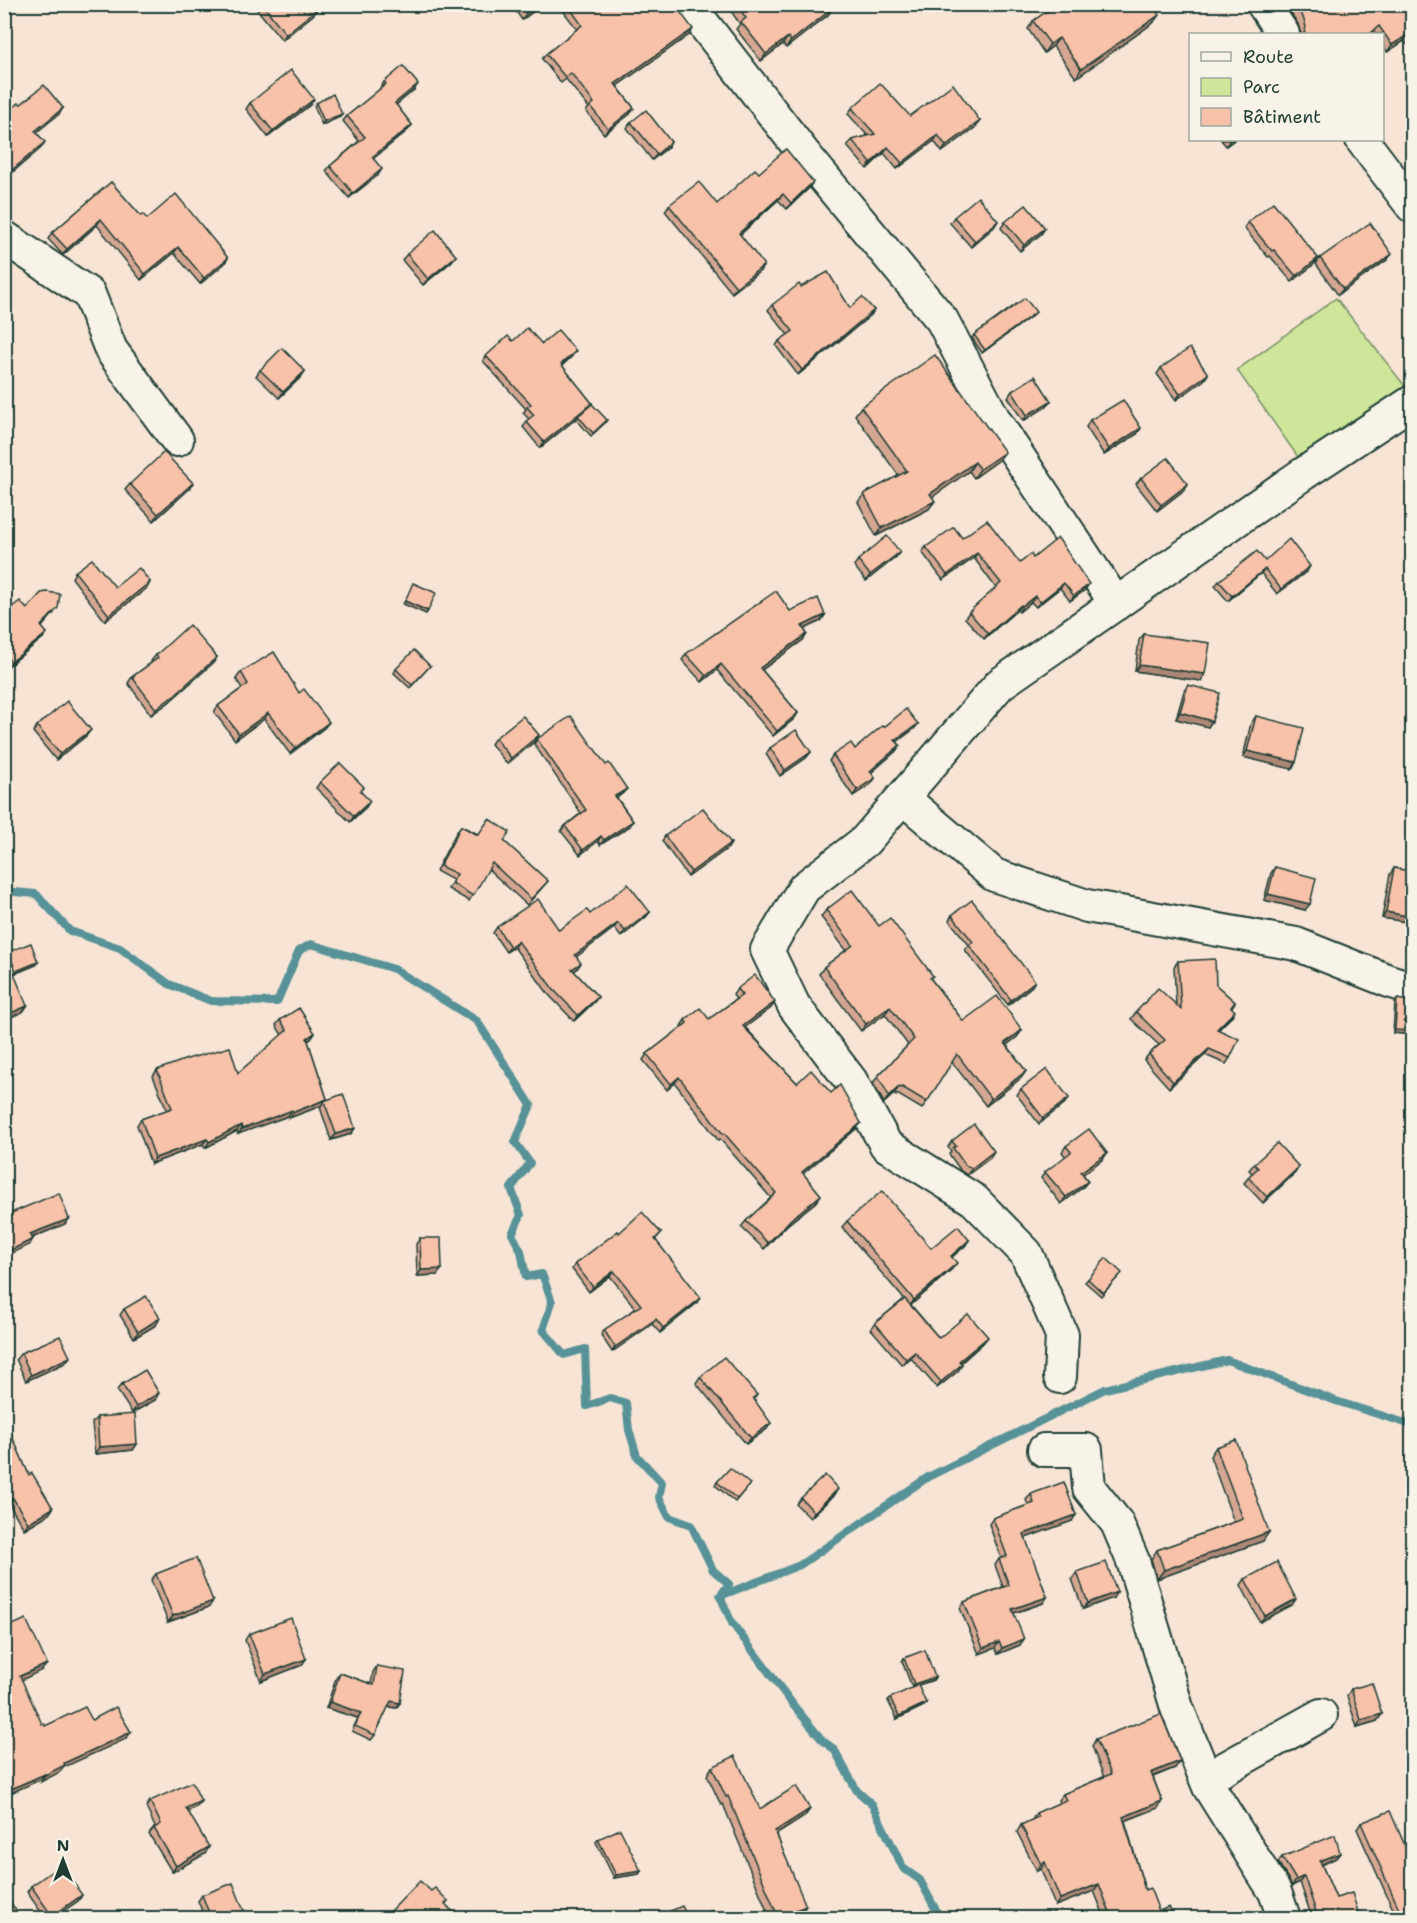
<svg xmlns="http://www.w3.org/2000/svg" width="1417" height="1923" font-family="'Shantell Sans',sans-serif">
<style>
.green{fill:#cee59a;stroke:#769167;stroke-width:1.5}
.lines{fill:none;stroke-linecap:round;stroke-linejoin:round}
.stream{stroke:#579297;stroke-width:8}
.minor-casing{stroke:#1f3d34;stroke-width:36}
.minor{stroke:#f7f3e8;stroke-width:32}
.wall{fill:#d5a792;stroke:#1f3d34;stroke-width:1.5}
.shaded-wall{fill:#ae8877;stroke:#1f3d34;stroke-width:1.5}
.building{fill:#f8c2aa;stroke:#1f3d34;stroke-width:1.5}
</style>
<rect width="100%" height="100%" fill="#f7e4d5"/>
<filter id="ink" filterUnits="userSpaceOnUse"><feTurbulence type="fractalNoise" baseFrequency=".0167" numOctaves="2"/><feDisplacementMap in="SourceGraphic" scale="12" xChannelSelector="R" yChannelSelector="G"/><feConvolveMatrix kernelMatrix="1 2 1 2 8 2 1 2 1" color-interpolation-filters="sRGB"/></filter>
<g filter="url(#ink)">
<polygon class="green" points="1336,298 1408,390 1298,457 1237,370"/>
<g class="lines">
<g class="stream">
<polyline points="4,891 36,894 70,931 120,948 169,984 211,1001 277,1002 299,951 311,944 394,969 477,1021 531,1105 515,1142 530,1163 511,1188 521,1215 512,1234 521,1251 526,1277 542,1274 552,1302 543,1330 564,1355 585,1349 587,1406 610,1398 626,1403 629,1430 637,1456 662,1483 659,1497 669,1517 691,1525 713,1570 729,1584 720,1596 732,1623 794,1706 823,1741 834,1749 857,1791 872,1804 903,1868 920,1880 938,1914 943,1918"/>
<polyline points="720,1596 800,1565 928,1477 1105,1389 1227,1360 1336,1401 1412,1425"/>
</g>
<g class="minor-casing">
<g id="minor">
<polyline points="688,4 805,155 942,320 995,421 1116,604"/>
<polyline points="1263,4 1283,34"/>
<polyline points="1362,140 1412,206"/>
<polyline points="4,237 89,294 111,350 177,440"/>
<polyline points="903,798 994,875 1087,906 1296,944 1389,981 1412,988"/>
<polyline points="1060,1377 1062,1335 1026,1253 974,1200 886,1145 851,1081 794,1006 767,950 804,888 865,841 1000,684 1303,474 1412,402"/>
<polyline points="1044,1450 1086,1450 1089,1488 1117,1523 1133,1561 1177,1708 1209,1787 1275,1892 1284,1918"/>
<polyline points="1206,1779 1321,1715"/>
</g>
</g>
<use href="#minor" class="minor"/>
</g>
<g class="wall">
<polygon points="257,4 314,4 318,8 313,15 282,40 255,7"/>
<polygon points="511,4 543,4 522,20"/>
<polygon points="558,4 676,4 689,35 617,86 634,108 630,114 604,134 586,111 589,108 566,79 561,83 542,59 546,54 577,29"/>
<polygon points="726,4 831,4 833,8 828,15 786,48 783,44 761,61 736,29 740,24"/>
<polygon points="1285,4 1398,4 1407,14 1413,10 1413,51 1404,41 1387,52 1383,45 1383,34 1376,34 1375,33 1373,34 1301,34 1298,24"/>
<polygon points="1033,21 1153,23 1076,78 1053,46 1044,53 1028,29"/>
<polygon points="384,82 414,90 396,105 412,125 408,130 373,159 378,175 349,198 326,171 330,166 359,141 343,121 347,116 381,88 380,88"/>
<polygon points="250,103 310,105 268,137 246,109"/>
<polygon points="316,103 340,117 322,125 314,106"/>
<polygon points="63,108 59,114 36,132 41,148 8,176 4,172 4,115"/>
<polygon points="852,108 910,116 980,121 976,127 942,152 934,141 897,169 884,153 867,169 847,146 852,140 868,136 848,114"/>
<polygon points="631,122 671,142 667,148 652,160 627,128"/>
<polygon points="1221,140 1234,140 1226,146"/>
<polygon points="759,173 809,188 787,209 778,200 740,235 760,271 732,293 665,211 669,205 717,204"/>
<polygon points="111,182 141,216 228,258 224,264 200,284 174,253 141,280 97,225 63,255 48,239 52,233"/>
<polygon points="954,217 994,227 971,247 950,223"/>
<polygon points="1005,222 1045,228 1041,234 1020,251 1001,228"/>
<polygon points="1248,222 1318,258 1314,264 1292,282 1270,256 1268,257 1244,228"/>
<polygon points="407,254 456,256 451,262 423,285 402,260"/>
<polygon points="1320,258 1387,260 1338,295 1316,264"/>
<polygon points="801,287 850,308 874,310 871,315 798,375 776,346 779,341 788,335 768,310 772,305"/>
<polygon points="1033,315 982,353 972,338 974,335"/>
<polygon points="513,341 542,344 572,356 562,366 592,403 590,406 607,420 605,423 591,436 576,419 578,417 540,448 523,427 529,419 523,413 526,409 483,361 486,356"/>
<polygon points="1161,368 1208,374 1204,380 1176,400 1157,374"/>
<polygon points="260,370 305,371 301,377 279,398 256,376"/>
<polygon points="1012,391 1051,401 1046,407 1023,421 1008,397"/>
<polygon points="861,407 999,460 974,478 969,471 932,497 929,509 876,536 858,502 864,494 899,476 855,415"/>
<polygon points="1090,420 1137,434 1104,455 1086,427"/>
<polygon points="1141,478 1184,490 1157,511 1136,484"/>
<polygon points="130,484 189,489 154,521 125,490"/>
<polygon points="962,538 1020,563 1033,558 1085,590 1070,601 1060,588 1036,607 1031,602 1019,612 1017,610 984,639 965,618 969,612 996,588 974,558 943,580 922,552 926,547"/>
<polygon points="895,558 866,581 854,566 858,560"/>
<polygon points="1265,561 1307,571 1277,594 1261,573 1228,601 1215,586 1219,581"/>
<polygon points="75,572 115,587 150,582 147,588 105,621 72,578"/>
<polygon points="27,609 54,613 42,627 43,638 7,667 4,664 4,613"/>
<polygon points="790,611 825,615 821,621 804,629 807,634 803,640 762,670 798,713 794,719 773,736 717,670 702,682 682,660 686,654"/>
<polygon points="1144,634 1205,674 1201,681 1135,671 1139,640"/>
<polygon points="156,655 217,657 213,663 168,703 151,715 128,683 132,677 152,662 151,661"/>
<polygon points="430,666 410,688 394,673 396,669"/>
<polygon points="241,672 299,693 329,722 324,728 290,754 264,719 235,740 214,712 218,706 242,688 236,679"/>
<polygon points="1188,685 1212,721 1208,727 1176,719 1184,691"/>
<polygon points="1256,716 1296,762 1292,769 1243,757 1251,723"/>
<polygon points="918,724 914,729 897,742 900,745 896,751 871,773 875,778 871,784 853,796 829,761 833,755 855,749 884,727"/>
<polygon points="37,726 86,736 56,760 33,732"/>
<polygon points="495,738 534,742 507,764 491,744"/>
<polygon points="537,739 623,793 617,798 633,821 630,826 600,845 598,841 580,855 561,831 565,826 581,813 534,744"/>
<polygon points="770,748 811,752 806,758 780,776 766,754"/>
<polygon points="320,782 361,792 366,807 350,822 316,788"/>
<polygon points="461,826 478,834 504,841 548,881 527,905 488,869 469,901 448,889 453,880 436,871 457,831"/>
<polygon points="665,836 731,843 728,848 688,877 662,841"/>
<polygon points="1275,867 1305,910 1264,900 1271,873"/>
<polygon points="1394,868 1413,872 1413,923 1382,918 1390,874"/>
<polygon points="826,910 879,926 931,979 963,1021 1022,1030 1017,1037 1007,1045 1026,1071 1021,1078 986,1106 952,1062 922,1109 897,1094 896,1096 894,1094 884,1103 873,1083 878,1076 908,1045 885,1014 861,1031 819,974 824,967 846,950 821,917"/>
<polygon points="650,912 646,917 621,937 614,928 576,957 577,969 574,971 598,997 594,1002 574,1021 549,995 514,947 506,952 493,933 497,927 559,930 590,914"/>
<polygon points="952,915 1032,986 1008,1005 965,950 969,945 949,920"/>
<polygon points="8,952 36,965 14,974 6,955"/>
<polygon points="1178,961 1216,985 1235,1002 1232,1007 1231,1017 1218,1030 1230,1058 1226,1064 1205,1055 1169,1088 1144,1060 1149,1054 1159,1045 1131,1019 1136,1012 1176,1005 1174,967"/>
<polygon points="737,989 771,1008 745,1027 797,1083 831,1093 861,1123 856,1129 803,1173 817,1201 787,1225 764,1249 741,1227 746,1221 771,1198 720,1139 718,1140 675,1083 667,1090 643,1060 647,1054 682,1027 681,1026 685,1020 709,1019 736,999 733,995"/>
<polygon points="1397,999 1413,1002 1413,1035 1393,1033 1395,1002"/>
<polygon points="280,1020 315,1033 311,1039 308,1041 327,1099 355,1128 351,1134 331,1140 320,1107 321,1106 289,1118 288,1116 238,1134 237,1131 205,1148 203,1144 151,1164 137,1125 141,1119 167,1110 153,1076 157,1070 238,1073 282,1035 276,1025"/>
<polygon points="1021,1089 1064,1104 1039,1124 1017,1095"/>
<polygon points="952,1141 990,1158 967,1175 961,1171 949,1154 951,1151 948,1147"/>
<polygon points="1066,1146 1107,1153 1103,1159 1083,1174 1088,1181 1083,1187 1061,1204 1041,1178 1045,1172 1066,1157 1062,1152"/>
<polygon points="1254,1164 1295,1173 1263,1203 1244,1183 1252,1173 1249,1170"/>
<polygon points="4,1216 69,1219 65,1224 32,1238 29,1245 4,1257"/>
<polygon points="847,1221 931,1248 969,1240 965,1246 952,1257 952,1269 911,1305 939,1338 983,1343 961,1363 962,1364 958,1371 937,1388 911,1358 902,1365 871,1329 875,1323 904,1299 842,1227"/>
<polygon points="619,1233 661,1233 655,1240 701,1298 697,1303 660,1333 652,1324 612,1352 601,1335 604,1330 636,1309 610,1276 589,1292 572,1269 575,1264"/>
<polygon points="420,1238 437,1275 417,1276 416,1244"/>
<polygon points="1119,1276 1101,1296 1085,1282 1088,1279"/>
<polygon points="124,1309 160,1318 156,1325 134,1338 120,1315"/>
<polygon points="21,1353 65,1363 26,1381 16,1359"/>
<polygon points="700,1377 757,1395 754,1399 767,1429 746,1444 696,1383"/>
<polygon points="122,1384 155,1400 132,1413 117,1390"/>
<polygon points="97,1417 137,1444 133,1450 95,1454 92,1423"/>
<polygon points="4,1418 29,1475 53,1508 49,1514 24,1529 9,1504 4,1506"/>
<polygon points="1216,1447 1263,1541 1157,1579 1151,1559 1157,1550 1234,1522 1210,1456"/>
<polygon points="717,1482 750,1484 735,1502 715,1485"/>
<polygon points="1031,1494 1072,1521 1025,1538 1047,1597 1043,1603 1014,1613 1020,1645 998,1654 995,1648 979,1654 960,1608 964,1602 1003,1587 995,1565 999,1559 1001,1558 989,1524 993,1518 1028,1505 1026,1500"/>
<polygon points="834,1495 810,1518 796,1504 801,1498"/>
<polygon points="1077,1572 1113,1598 1083,1609 1072,1579"/>
<polygon points="156,1574 209,1607 168,1622 151,1580"/>
<polygon points="1245,1579 1292,1605 1260,1622 1241,1585"/>
<polygon points="249,1634 302,1665 261,1681 245,1640"/>
<polygon points="904,1658 935,1677 933,1680 912,1687 902,1661"/>
<polygon points="377,1666 400,1703 396,1708 388,1707 375,1735 371,1740 352,1731 358,1718 326,1708 336,1678 340,1673 371,1684 373,1672"/>
<polygon points="1351,1689 1382,1714 1377,1721 1357,1727 1347,1696"/>
<polygon points="890,1698 926,1703 924,1706 897,1719 888,1701"/>
<polygon points="1096,1739 1175,1768 1153,1777 1162,1801 1158,1808 1125,1821 1145,1890 1159,1911 1174,1918 1105,1918 1094,1891 1055,1906 1041,1869 1037,1871 1017,1832 1021,1825 1032,1820 1036,1813 1059,1803 1058,1800 1063,1794 1104,1777 1092,1746"/>
<polygon points="712,1767 760,1809 810,1809 804,1817 777,1834 800,1914 790,1918 770,1918 723,1804 721,1805 707,1775"/>
<polygon points="150,1801 201,1801 196,1807 188,1811 205,1854 172,1872 149,1834 155,1827 146,1807"/>
<polygon points="1361,1823 1406,1848 1413,1918 1397,1918 1357,1829"/>
<polygon points="598,1839 641,1871 639,1874 614,1878 596,1842"/>
<polygon points="1340,1853 1336,1858 1322,1865 1336,1898 1360,1918 1312,1918 1300,1882 1292,1886 1278,1862 1282,1857"/>
<polygon points="31,1886 82,1895 78,1901 53,1918 45,1918 27,1892"/>
<polygon points="431,1891 448,1901 445,1904 457,1916 455,1918 388,1918 386,1917 391,1911"/>
<polygon points="202,1895 240,1917 237,1918 205,1918 198,1901"/>
</g>
<g class="shaded-wall">
<polygon points="540,4 543,4 522,20 526,14"/>
<polygon points="318,8 313,15 282,40 286,34"/>
<polygon points="833,8 828,15 786,48 791,41"/>
<polygon points="1159,15 1153,23 1076,78 1081,69"/>
<polygon points="693,29 689,35 611,90 615,84"/>
<polygon points="1409,34 1404,41 1387,52 1392,45"/>
<polygon points="788,37 783,44 761,61 766,54"/>
<polygon points="1059,38 1053,46 1044,53 1050,44"/>
<polygon points="418,84 414,90 391,109 395,103"/>
<polygon points="314,99 310,105 268,137 273,131"/>
<polygon points="63,108 59,114 31,137 35,131"/>
<polygon points="634,108 630,114 604,134 608,129"/>
<polygon points="342,114 340,117 322,125 324,121"/>
<polygon points="980,121 976,127 942,152 946,146"/>
<polygon points="412,125 408,130 368,163 372,157"/>
<polygon points="938,135 934,141 897,169 902,163"/>
<polygon points="1230,140 1234,140 1226,146"/>
<polygon points="45,142 41,148 8,176 12,170"/>
<polygon points="671,142 667,148 652,160 657,154"/>
<polygon points="888,147 884,153 867,169 871,163"/>
<polygon points="382,169 378,175 349,198 353,193"/>
<polygon points="813,182 809,188 787,209 791,203"/>
<polygon points="783,194 778,200 735,239 739,233"/>
<polygon points="101,219 97,225 63,255 67,249"/>
<polygon points="998,221 994,227 971,247 975,241"/>
<polygon points="1045,228 1041,234 1020,251 1024,245"/>
<polygon points="178,247 174,253 141,280 145,274"/>
<polygon points="1392,254 1387,260 1338,295 1343,289"/>
<polygon points="456,256 451,262 423,285 428,279"/>
<polygon points="228,258 224,264 200,284 204,278"/>
<polygon points="1318,258 1314,264 1292,282 1296,276"/>
<polygon points="764,265 760,271 732,293 736,287"/>
<polygon points="874,310 871,315 798,375 802,370"/>
<polygon points="1036,312 1033,315 982,353 985,350"/>
<polygon points="576,351 572,356 557,370 561,364"/>
<polygon points="305,371 301,377 279,398 283,392"/>
<polygon points="1208,374 1204,380 1176,400 1180,394"/>
<polygon points="1051,401 1046,407 1023,421 1027,415"/>
<polygon points="592,403 589,408 540,448 544,442"/>
<polygon points="1141,428 1137,434 1104,455 1109,449"/>
<polygon points="1005,452 999,460 974,478 980,469"/>
<polygon points="975,462 969,471 924,503 930,494"/>
<polygon points="193,483 189,489 154,521 158,514"/>
<polygon points="1188,484 1184,490 1157,511 1161,505"/>
<polygon points="935,501 929,509 876,536 882,528"/>
<polygon points="900,552 895,558 866,581 870,575"/>
<polygon points="977,553 974,558 943,580 947,575"/>
<polygon points="1310,566 1307,571 1277,594 1281,589"/>
<polygon points="1265,569 1261,573 1228,601 1232,596"/>
<polygon points="150,582 147,588 105,621 109,615"/>
<polygon points="1064,583 1060,588 1036,607 1040,602"/>
<polygon points="1089,584 1085,590 1070,601 1074,596"/>
<polygon points="1035,596 1031,602 1019,612 1022,606"/>
<polygon points="405,601 428,611 426,614 403,604"/>
<polygon points="1021,605 1017,610 984,639 988,634"/>
<polygon points="825,615 821,621 798,632 802,626"/>
<polygon points="47,633 43,638 7,667 11,662"/>
<polygon points="807,634 803,640 756,674 760,668"/>
<polygon points="217,657 213,663 168,703 151,715 156,709"/>
<polygon points="721,664 717,670 702,682 706,676"/>
<polygon points="1139,665 1205,674 1201,681 1135,671"/>
<polygon points="1180,712 1212,721 1208,727 1176,719"/>
<polygon points="268,713 264,719 235,740 239,734"/>
<polygon points="798,713 794,719 773,736 777,731"/>
<polygon points="329,722 324,728 290,754 295,748"/>
<polygon points="918,724 914,729 891,745 895,740"/>
<polygon points="91,730 86,736 56,760 60,754"/>
<polygon points="539,735 534,742 507,764 511,758"/>
<polygon points="900,745 896,751 866,777 870,771"/>
<polygon points="1247,751 1296,762 1292,769 1243,757"/>
<polygon points="811,752 806,758 780,776 785,770"/>
<polygon points="875,778 871,784 853,796 857,790"/>
<polygon points="627,789 623,793 612,801 615,796"/>
<polygon points="370,801 366,807 350,822 354,816"/>
<polygon points="633,821 630,826 600,845 604,840"/>
<polygon points="601,836 598,841 580,855 583,850"/>
<polygon points="731,843 728,848 688,877 691,872"/>
<polygon points="1268,894 1310,904 1305,910 1264,900"/>
<polygon points="650,912 646,917 621,937 625,931"/>
<polygon points="1386,912 1413,917 1413,923 1382,918"/>
<polygon points="618,923 614,928 571,961 575,955"/>
<polygon points="518,941 514,947 506,952 510,947"/>
<polygon points="38,962 36,965 14,974 16,971"/>
<polygon points="581,963 577,969 568,975 572,969"/>
<polygon points="1035,981 1032,986 1008,1005 1011,1000"/>
<polygon points="598,997 594,1002 574,1021 578,1015"/>
<polygon points="775,1002 771,1008 739,1032 743,1026"/>
<polygon points="27,1006 23,1012 4,1020 4,1016"/>
<polygon points="890,1007 885,1014 861,1031 866,1024"/>
<polygon points="1235,1011 1231,1017 1213,1035 1217,1029"/>
<polygon points="1022,1030 1017,1037 1000,1050 1005,1043"/>
<polygon points="1395,1030 1413,1031 1413,1035 1393,1033"/>
<polygon points="315,1033 311,1039 303,1044 307,1038"/>
<polygon points="1209,1049 1205,1055 1169,1088 1173,1082"/>
<polygon points="1026,1071 1021,1078 986,1106 991,1099"/>
<polygon points="679,1077 675,1083 667,1090 671,1084"/>
<polygon points="899,1087 894,1094 884,1103 889,1096"/>
<polygon points="1069,1098 1064,1104 1039,1124 1043,1118"/>
<polygon points="327,1099 324,1101 321,1106 289,1118 294,1112"/>
<polygon points="292,1110 288,1116 238,1134 242,1129"/>
<polygon points="861,1123 856,1129 798,1178 802,1172"/>
<polygon points="241,1125 237,1131 205,1148 209,1142"/>
<polygon points="355,1128 351,1134 331,1140 336,1134"/>
<polygon points="207,1139 203,1144 151,1164 155,1158"/>
<polygon points="994,1151 990,1158 967,1175 972,1168"/>
<polygon points="1107,1153 1103,1159 1077,1179 1081,1172"/>
<polygon points="1299,1167 1295,1173 1263,1203 1267,1197"/>
<polygon points="1088,1181 1083,1187 1061,1204 1066,1197"/>
<polygon points="821,1195 817,1201 787,1225 764,1249 768,1243 791,1219"/>
<polygon points="69,1219 65,1224 26,1240 30,1234"/>
<polygon points="33,1239 29,1245 4,1257 7,1252"/>
<polygon points="969,1240 965,1246 946,1262 951,1256"/>
<polygon points="957,1263 952,1269 910,1306 914,1300"/>
<polygon points="442,1269 437,1275 417,1276 421,1270"/>
<polygon points="614,1271 610,1276 589,1292 593,1287"/>
<polygon points="701,1298 697,1303 660,1333 663,1328"/>
<polygon points="160,1318 156,1325 134,1338 138,1332"/>
<polygon points="656,1319 652,1324 612,1352 615,1347"/>
<polygon points="988,1337 983,1343 955,1367 959,1361"/>
<polygon points="915,1352 911,1358 902,1365 906,1359"/>
<polygon points="70,1357 65,1363 26,1381 31,1375"/>
<polygon points="962,1364 958,1371 937,1388 941,1382"/>
<polygon points="159,1393 155,1400 132,1413 136,1407"/>
<polygon points="771,1423 767,1429 746,1444 751,1438"/>
<polygon points="137,1444 133,1450 95,1454 99,1447"/>
<polygon points="838,1489 834,1495 810,1518 814,1512"/>
<polygon points="13,1498 9,1504 4,1506 4,1502"/>
<polygon points="53,1508 49,1514 24,1529 28,1523"/>
<polygon points="1076,1515 1072,1521 1020,1540 1024,1534"/>
<polygon points="1269,1532 1263,1541 1157,1579 1164,1570"/>
<polygon points="1117,1592 1113,1598 1083,1609 1088,1603"/>
<polygon points="1047,1597 1043,1603 1008,1615 1012,1609"/>
<polygon points="1296,1599 1292,1605 1260,1622 1265,1616"/>
<polygon points="213,1601 209,1607 168,1622 173,1616"/>
<polygon points="1024,1639 1020,1645 998,1654 1002,1648"/>
<polygon points="999,1642 995,1648 979,1654 983,1648"/>
<polygon points="306,1659 302,1665 261,1681 265,1674"/>
<polygon points="47,1664 42,1670 16,1683 20,1676"/>
<polygon points="935,1677 933,1680 912,1687 914,1684"/>
<polygon points="391,1701 400,1703 396,1708 387,1706"/>
<polygon points="330,1702 361,1713 358,1718 326,1708"/>
<polygon points="926,1703 924,1706 897,1719 899,1716"/>
<polygon points="1382,1714 1377,1721 1357,1727 1361,1720"/>
<polygon points="131,1732 126,1739 64,1767 60,1772 41,1782 45,1775 64,1763"/>
<polygon points="1180,1761 1175,1768 1146,1779 1151,1773"/>
<polygon points="45,1774 40,1780 4,1796 4,1792"/>
<polygon points="201,1801 196,1807 182,1814 186,1808"/>
<polygon points="1162,1801 1158,1808 1119,1823 1123,1817"/>
<polygon points="810,1809 804,1817 769,1839 775,1831"/>
<polygon points="209,1847 205,1854 172,1872 176,1866"/>
<polygon points="1340,1853 1336,1858 1316,1867 1320,1861"/>
<polygon points="1045,1862 1041,1869 1037,1871 1041,1864"/>
<polygon points="641,1871 639,1874 614,1878 616,1875"/>
<polygon points="1304,1876 1300,1882 1292,1886 1296,1880"/>
<polygon points="1099,1884 1094,1891 1055,1906 1060,1899"/>
<polygon points="82,1895 78,1901 53,1918 50,1918 52,1916"/>
<polygon points="806,1906 800,1914 790,1918 777,1918"/>
<polygon points="244,1911 240,1917 237,1918 225,1918"/>
</g>
<g class="building">
<polygon points="262,4 314,4 318,8 286,34"/>
<polygon points="519,4 540,4 526,14"/>
<polygon points="567,4 676,4 678,9 693,29 615,84 634,108 608,129 590,106 594,103 571,73 565,77 546,54 582,25"/>
<polygon points="736,4 831,4 833,8 791,41 788,37 766,54 741,22 746,18"/>
<polygon points="1057,4 1152,4 1159,15 1081,69 1059,38 1050,44 1033,21"/>
<polygon points="1294,4 1398,4 1407,14 1413,10 1413,39 1409,34 1392,45 1379,26 1370,34 1304,34 1306,27 1303,17"/>
<polygon points="403,66 418,84 395,103 412,125 372,157 382,169 353,193 330,166 365,137 347,116 386,84 384,82"/>
<polygon points="291,70 314,99 273,131 250,103"/>
<polygon points="880,83 910,116 953,84 980,121 946,146 938,135 902,163 888,147 871,163 852,140 875,134 852,108"/>
<polygon points="44,85 63,108 35,131 45,142 12,170 4,161 4,115 19,103 21,104"/>
<polygon points="333,94 342,114 324,121 316,103"/>
<polygon points="646,110 671,142 657,154 631,122"/>
<polygon points="786,149 813,182 791,203 783,194 739,233 764,265 736,287 669,205 699,182 717,204 755,169 759,173"/>
<polygon points="111,182 141,216 143,214 147,219 176,194 228,258 204,278 178,247 145,274 101,219 67,249 52,233"/>
<polygon points="978,197 998,221 975,241 954,217"/>
<polygon points="1273,202 1318,258 1296,276 1274,250 1272,251 1248,222"/>
<polygon points="1026,205 1045,228 1024,245 1005,222"/>
<polygon points="1370,223 1392,254 1343,289 1320,258"/>
<polygon points="435,230 456,256 428,279 407,254"/>
<polygon points="828,272 850,308 862,297 874,310 802,370 779,341 793,331 772,305 799,284 801,287"/>
<polygon points="1025,298 1036,312 985,350 974,335"/>
<polygon points="527,328 542,344 558,330 576,351 561,364 592,403 544,442 526,421 534,415 527,407 531,404 486,356 508,336 513,341"/>
<polygon points="282,348 305,371 283,392 260,370"/>
<polygon points="1190,348 1208,374 1180,394 1161,368"/>
<polygon points="935,355 1005,452 980,469 975,462 930,494 935,501 882,528 864,494 907,471 861,407"/>
<polygon points="1035,376 1051,401 1027,415 1012,391"/>
<polygon points="1123,400 1141,428 1109,449 1090,420"/>
<polygon points="592,404 607,420 593,433 578,416"/>
<polygon points="164,452 193,483 158,514 130,484"/>
<polygon points="1168,458 1188,484 1161,505 1141,478"/>
<polygon points="987,520 1020,563 1031,554 1033,558 1058,538 1089,584 1074,596 1064,583 1040,602 1035,596 1022,606 1021,605 988,634 969,612 1001,583 977,553 947,575 926,547 954,527 962,538"/>
<polygon points="887,536 900,552 870,575 858,560"/>
<polygon points="1289,539 1310,566 1281,589 1265,569 1232,596 1219,581 1257,551 1265,561"/>
<polygon points="92,559 115,587 139,568 150,582 109,615 75,572"/>
<polygon points="413,583 436,593 428,611 405,601"/>
<polygon points="776,591 790,611 818,598 825,615 802,626 807,634 760,668 798,713 777,731 721,664 706,676 686,654"/>
<polygon points="47,592 60,594 58,608 41,626 47,633 11,662 4,654 4,613 20,601 27,609 41,593"/>
<polygon points="189,625 217,657 172,697 156,709 132,677 158,658 156,655"/>
<polygon points="1144,634 1210,643 1205,674 1139,665"/>
<polygon points="414,650 430,666 412,685 396,669"/>
<polygon points="274,652 299,693 304,689 329,722 295,748 268,713 239,734 218,706 248,684 241,672"/>
<polygon points="1188,685 1220,693 1212,721 1180,712"/>
<polygon points="67,701 91,730 60,754 37,726"/>
<polygon points="906,709 918,724 895,740 900,745 870,771 875,778 857,790 833,755 851,743 855,749 882,726 884,727"/>
<polygon points="523,716 539,735 511,758 495,738"/>
<polygon points="571,716 606,765 609,763 627,789 615,796 633,821 604,840 601,836 583,850 565,826 586,810 537,739"/>
<polygon points="1256,716 1304,728 1296,762 1247,751"/>
<polygon points="796,730 811,752 785,770 770,748"/>
<polygon points="340,763 364,787 360,791 370,801 354,816 320,782"/>
<polygon points="703,808 731,843 691,872 665,836"/>
<polygon points="489,819 510,832 504,841 548,881 531,899 492,863 473,896 452,883 457,874 440,866 461,826 478,835"/>
<polygon points="1275,867 1316,878 1310,904 1268,894"/>
<polygon points="1394,868 1413,872 1413,917 1386,912"/>
<polygon points="628,884 650,912 625,931 618,923 575,955 581,963 572,969 598,997 578,1015 553,989 518,941 510,947 497,927 538,899 559,930 587,910 590,914"/>
<polygon points="852,890 879,926 890,918 933,976 930,978 963,1021 997,996 1022,1030 1005,1043 1026,1071 991,1099 957,1054 927,1102 902,1087 901,1088 899,1087 889,1096 878,1076 914,1039 890,1007 866,1024 824,967 853,945 826,910"/>
<polygon points="972,900 1035,981 1011,1000 969,945 973,942 952,915"/>
<polygon points="31,943 38,962 16,971 8,952"/>
<polygon points="1215,959 1216,985 1235,1002 1231,1007 1235,1011 1217,1029 1239,1039 1230,1058 1209,1049 1173,1082 1149,1054 1165,1040 1136,1012 1158,988 1181,1009 1178,961"/>
<polygon points="13,971 27,1006 4,1016 4,975"/>
<polygon points="755,975 775,1002 743,1026 797,1083 811,1070 831,1093 840,1085 861,1123 802,1172 821,1195 791,1219 768,1243 746,1221 776,1193 724,1133 723,1134 679,1077 671,1084 647,1054 687,1023 685,1020 700,1008 709,1019 742,995 737,989"/>
<polygon points="1397,999 1413,1002 1413,1031 1395,1030"/>
<polygon points="299,1008 315,1033 307,1038 327,1099 294,1112 292,1110 242,1129 241,1125 209,1142 207,1139 155,1158 141,1119 172,1108 157,1070 187,1059 230,1047 238,1073 287,1030 280,1020"/>
<polygon points="1047,1069 1069,1098 1043,1118 1021,1089"/>
<polygon points="343,1094 355,1128 336,1134 324,1101"/>
<polygon points="974,1124 994,1151 972,1168 965,1165 953,1148 956,1146 952,1141"/>
<polygon points="1089,1129 1107,1153 1081,1172 1088,1181 1066,1197 1045,1172 1071,1152 1066,1146"/>
<polygon points="1277,1143 1299,1167 1267,1197 1248,1177 1258,1168 1254,1164"/>
<polygon points="882,1191 931,1248 958,1226 969,1240 951,1256 957,1263 914,1300 847,1221"/>
<polygon points="59,1193 69,1219 30,1234 33,1239 7,1252 4,1246 4,1216"/>
<polygon points="642,1212 661,1233 655,1239 701,1298 663,1328 656,1319 615,1347 604,1330 641,1305 614,1271 593,1287 575,1264 618,1231 619,1233"/>
<polygon points="420,1238 441,1238 442,1269 421,1270"/>
<polygon points="1106,1258 1122,1273 1103,1293 1088,1279"/>
<polygon points="146,1296 160,1318 138,1332 124,1309"/>
<polygon points="905,1299 939,1338 968,1314 988,1337 959,1361 962,1364 941,1382 915,1352 906,1359 875,1323"/>
<polygon points="60,1336 70,1357 31,1375 21,1353"/>
<polygon points="724,1357 757,1395 753,1398 771,1423 751,1438 700,1377"/>
<polygon points="145,1370 159,1393 136,1407 122,1384"/>
<polygon points="135,1414 137,1444 99,1447 97,1417"/>
<polygon points="4,1418 29,1475 32,1473 53,1508 28,1523 13,1498 4,1502"/>
<polygon points="1236,1440 1269,1532 1164,1570 1157,1550 1243,1519 1216,1447"/>
<polygon points="730,1468 750,1484 737,1499 717,1482"/>
<polygon points="825,1475 838,1489 814,1512 801,1498"/>
<polygon points="1064,1482 1076,1515 1024,1534 1047,1597 1012,1609 1024,1639 1002,1648 999,1642 983,1648 964,1602 1009,1585 999,1559 1007,1556 993,1518 1034,1503 1031,1494"/>
<polygon points="196,1558 213,1601 173,1616 156,1574"/>
<polygon points="1106,1562 1117,1592 1088,1603 1077,1572"/>
<polygon points="1277,1562 1296,1599 1265,1616 1245,1579"/>
<polygon points="291,1618 306,1659 265,1674 249,1634"/>
<polygon points="26,1619 47,1664 20,1676 42,1724 44,1723 45,1726 85,1707 92,1720 116,1707 131,1732 64,1763 65,1765 45,1775 45,1774 4,1792 4,1629"/>
<polygon points="925,1650 935,1677 914,1684 904,1658"/>
<polygon points="377,1666 405,1671 400,1703 391,1701 375,1735 355,1726 361,1713 330,1702 340,1673 374,1685"/>
<polygon points="1372,1683 1382,1714 1361,1720 1351,1689"/>
<polygon points="918,1685 926,1703 899,1716 890,1698"/>
<polygon points="1161,1714 1180,1761 1151,1773 1162,1801 1123,1817 1145,1890 1150,1888 1159,1911 1169,1907 1174,1918 1112,1918 1099,1884 1060,1899 1045,1862 1041,1864 1021,1825 1038,1817 1036,1813 1066,1800 1063,1794 1111,1774 1096,1739"/>
<polygon points="735,1756 760,1809 796,1786 810,1809 775,1831 806,1906 778,1917 728,1796 726,1797 712,1767"/>
<polygon points="192,1782 201,1801 186,1808 209,1847 176,1866 154,1828 161,1824 150,1801"/>
<polygon points="1390,1811 1406,1848 1413,1845 1413,1918 1403,1918 1361,1823"/>
<polygon points="620,1829 641,1871 616,1875 598,1839"/>
<polygon points="1335,1835 1340,1853 1320,1861 1336,1898 1352,1893 1360,1918 1318,1918 1304,1876 1296,1880 1282,1857"/>
<polygon points="61,1865 82,1895 52,1916 31,1886"/>
<polygon points="420,1881 431,1891 435,1888 448,1901 445,1904 457,1916 454,1918 398,1918 391,1911"/>
<polygon points="233,1883 244,1911 225,1918 211,1918 202,1895"/>
<polygon points="4,1895 5,1895 18,1913 10,1918 4,1918"/>
<polygon points="682,1906 688,1918 655,1918"/>
<polygon points="712,1910 717,1918 699,1918"/>
<polygon points="1054,1912 1056,1918 1034,1918"/>
</g>
</g>
<rect width="1417" height="1923" fill="none" stroke="#f7f3e8" stroke-width="24"/>
<rect x="12" y="12" width="1393" height="1899" fill="none" stroke="#1f3d34" stroke-width="2" filter="url(#ink)"/>
<rect x="1189" y="33" width="195" height="108" fill="#f7f3e8" stroke="#a1aaa0" stroke-width="1.5"/>
<rect x="1201" y="52" width="30" height="9" fill="#f7f3e8" stroke="#a1aaa0" stroke-width="1.5"/>
<text x="1243" y="63" font-size="18" fill="#1f3d34">Route</text>
<rect x="1201" y="78" width="30" height="18" fill="#cee59a" stroke="#a1aaa0" stroke-width="1.5"/>
<text x="1243" y="93" font-size="18" fill="#1f3d34">Parc</text>
<rect x="1201" y="108" width="30" height="18" fill="#f8c2aa" stroke="#a1aaa0" stroke-width="1.5"/>
<text x="1243" y="123" font-size="18" fill="#1f3d34">Bâtiment</text>
<g transform="translate(63 1860)" stroke="#f7f3e8" stroke-width="4.5" paint-order="stroke">
<path d="M0-4.5L10 22L0 15L-10 22Z" fill="#1f3d34"/>
<text y="-9" font-size="16" font-weight="bold" text-anchor="middle" fill="#1f3d34">N</text>
</g>
</svg>
